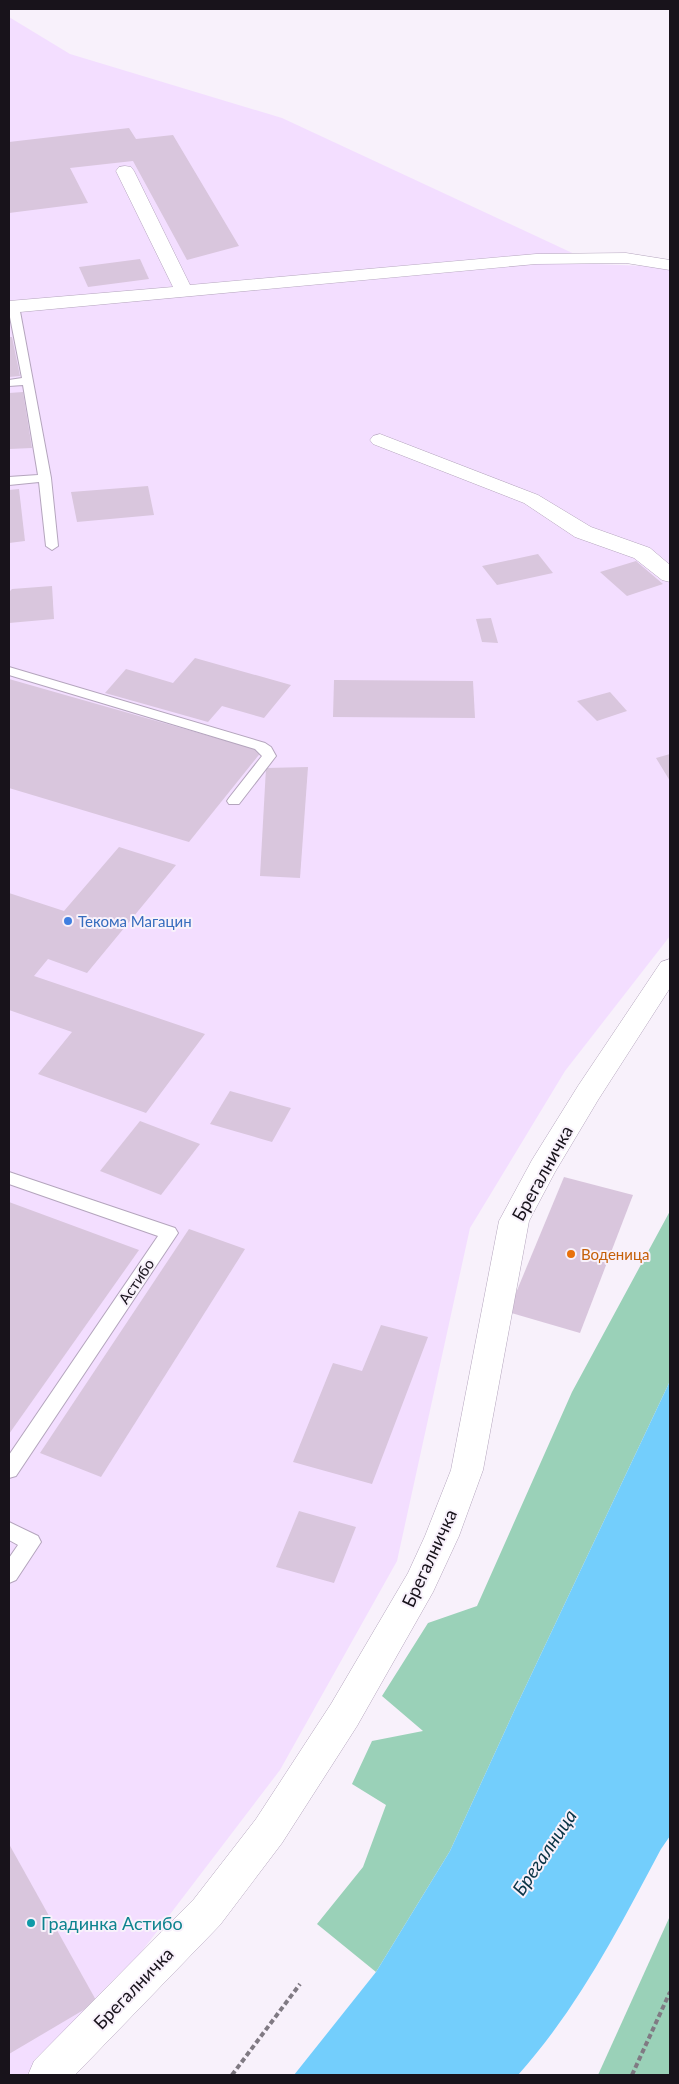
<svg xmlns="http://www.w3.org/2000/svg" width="679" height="2084" font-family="Lato,sans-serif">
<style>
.built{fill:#f3deff}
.green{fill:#9ad1b8}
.water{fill:#73cefc}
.building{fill:#d9c6dd}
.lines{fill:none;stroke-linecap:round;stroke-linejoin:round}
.service-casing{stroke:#b4a5bd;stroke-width:2}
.minor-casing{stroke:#b4a5bd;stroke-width:1}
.path{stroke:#807a83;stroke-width:4;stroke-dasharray:5 3;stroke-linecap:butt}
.service{fill:#fff;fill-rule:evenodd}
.minor{fill:#fff;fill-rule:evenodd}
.shop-dot{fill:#3f7fe0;stroke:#f8f1fb;stroke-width:2}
.food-dot{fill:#e8710a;stroke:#f8f1fb;stroke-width:2}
.culture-dot{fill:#0f9aa8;stroke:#f8f1fb;stroke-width:2}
.labels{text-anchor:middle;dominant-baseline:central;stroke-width:4;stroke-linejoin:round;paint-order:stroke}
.shop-label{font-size:15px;fill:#366cbe;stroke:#f8f1fb;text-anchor:start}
.food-label{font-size:15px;fill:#c56008;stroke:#f8f1fb;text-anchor:start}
.street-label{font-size:15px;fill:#18131b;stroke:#f8f1fb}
.near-street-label{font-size:18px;fill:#18131b;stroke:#f8f1fb}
.near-culture-label{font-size:18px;fill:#0d838f;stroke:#f8f1fb;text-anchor:start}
.near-water-label{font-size:19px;font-style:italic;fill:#093446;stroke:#f8f1fb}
</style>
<rect width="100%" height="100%" fill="#f8f1fb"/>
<polygon class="built" points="9,17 70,54 282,118 596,264 670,267 670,936 565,1071 470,1228 397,1561 280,1770 94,2014 26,2075 9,2075"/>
<g class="green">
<polygon points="670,1211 670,1381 515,1709 450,1851 376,1972 317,1924 363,1867 386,1805 352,1784 372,1741 423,1731 382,1696 428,1623 477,1606 572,1392"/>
<polygon points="670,1916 670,2075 598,2075"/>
</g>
<path class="water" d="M670 1381V1836L661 1849C619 1928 578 2008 518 2075H294L376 1972 450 1851 515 1709Z"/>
<g class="building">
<polygon points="129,128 136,139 173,135 239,246 187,260 133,161 70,168 88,203 9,213 9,142"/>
<polygon points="140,259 149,279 88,287 79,267"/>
<polygon points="9,337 12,337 20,376 9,377"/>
<polygon points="23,392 32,448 9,449 9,393"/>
<polygon points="148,486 154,515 77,522 71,492"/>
<polygon points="19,489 25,541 9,543 9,490"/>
<polygon points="538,554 553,573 497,585 482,566"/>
<polygon points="636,561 663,584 627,596 600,572"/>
<polygon points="52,586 54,619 9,623 9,592 12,589"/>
<polygon points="491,618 498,643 482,642 476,619"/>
<polygon points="195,658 291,685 264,718 222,706 208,722 105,693 126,669 173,683"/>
<polygon points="9,679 262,751 189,842 9,788"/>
<polygon points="334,680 473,681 475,718 333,717"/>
<polygon points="610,692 627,711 597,721 577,701"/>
<polygon points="670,754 670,781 656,758"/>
<polygon points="308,767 300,878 260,876 266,768"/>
<polygon points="119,847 176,865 87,973 48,959 34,976 205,1034 146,1113 38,1074 72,1032 9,1010 9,893 64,911"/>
<polygon points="230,1091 291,1108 272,1142 210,1124"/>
<polygon points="140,1121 200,1144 161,1195 100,1171"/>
<polygon points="564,1177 633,1195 580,1333 508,1312"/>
<polygon points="9,1202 139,1250 9,1434"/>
<polygon points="189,1229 245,1249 101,1477 40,1453"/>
<polygon points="381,1325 428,1337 372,1484 293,1462 333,1363 362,1371"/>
<polygon points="299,1511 356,1527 334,1583 276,1567"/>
<polygon points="9,1844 97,2002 9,2054"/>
</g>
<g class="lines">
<g class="service-casing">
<g id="service">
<polygon points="13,303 19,306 51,478 58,546 52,550 46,546 39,482 9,485 9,477 38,475 23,385 9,386 9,380 22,378 9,312 9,304"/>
<polygon points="9,667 265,743 271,747 276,756 239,804 229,804 227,801 229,798 262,756 255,749 9,675"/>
<polygon points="9,1172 175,1228 178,1233 16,1476 9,1478 9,1455 158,1236 9,1184"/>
<polygon points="9,1522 38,1536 41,1542 16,1580 9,1583 9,1558 18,1545 9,1540"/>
</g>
</g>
<g class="minor-casing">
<g id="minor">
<polygon points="125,166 131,167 134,171 190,285 536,254 626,253 670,260 670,270 626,263 536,264 9,313 9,301 173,287 116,171 119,167"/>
<polygon points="380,434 538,495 591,527 650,548 670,565 670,582 662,580 634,558 575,537 524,503 373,444 370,440 373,436"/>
<polygon points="670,959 670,988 598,1100 555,1172 529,1221 483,1470 459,1536 433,1592 357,1726 282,1843 220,1925 75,2075 28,2075 34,2061 194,1899 256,1819 331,1704 408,1573 425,1536 451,1470 499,1221 532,1160 578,1086 661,962"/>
</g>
</g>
<g class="path">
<polyline points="232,2075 300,1984"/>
<polyline points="632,2075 670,1992"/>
</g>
<use href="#service" class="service"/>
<use href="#minor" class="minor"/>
</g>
<circle class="shop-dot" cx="68" cy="921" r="5"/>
<circle class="food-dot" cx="571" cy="1254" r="5"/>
<circle class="culture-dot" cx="31" cy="1923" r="5"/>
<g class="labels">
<g class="shop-label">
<text x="78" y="921">Текома Магацин</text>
</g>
<g class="food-label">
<text x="581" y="1254">Воденица</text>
</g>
<g class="street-label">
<text transform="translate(136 1281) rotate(-56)">Астибо</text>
</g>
<g class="near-street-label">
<text transform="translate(542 1173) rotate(-61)">Брегалничка</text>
<text transform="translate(429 1558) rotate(-65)">Брегалничка</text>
<text transform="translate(133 1988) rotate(-46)">Брегалничка</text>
</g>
<g class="near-culture-label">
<text x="41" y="1923">Градинка Астибо</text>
</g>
<g class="near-water-label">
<text transform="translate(544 1852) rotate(-56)">Брегалница</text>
</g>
</g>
<rect width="679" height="2084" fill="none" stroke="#18131b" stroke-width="20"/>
</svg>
